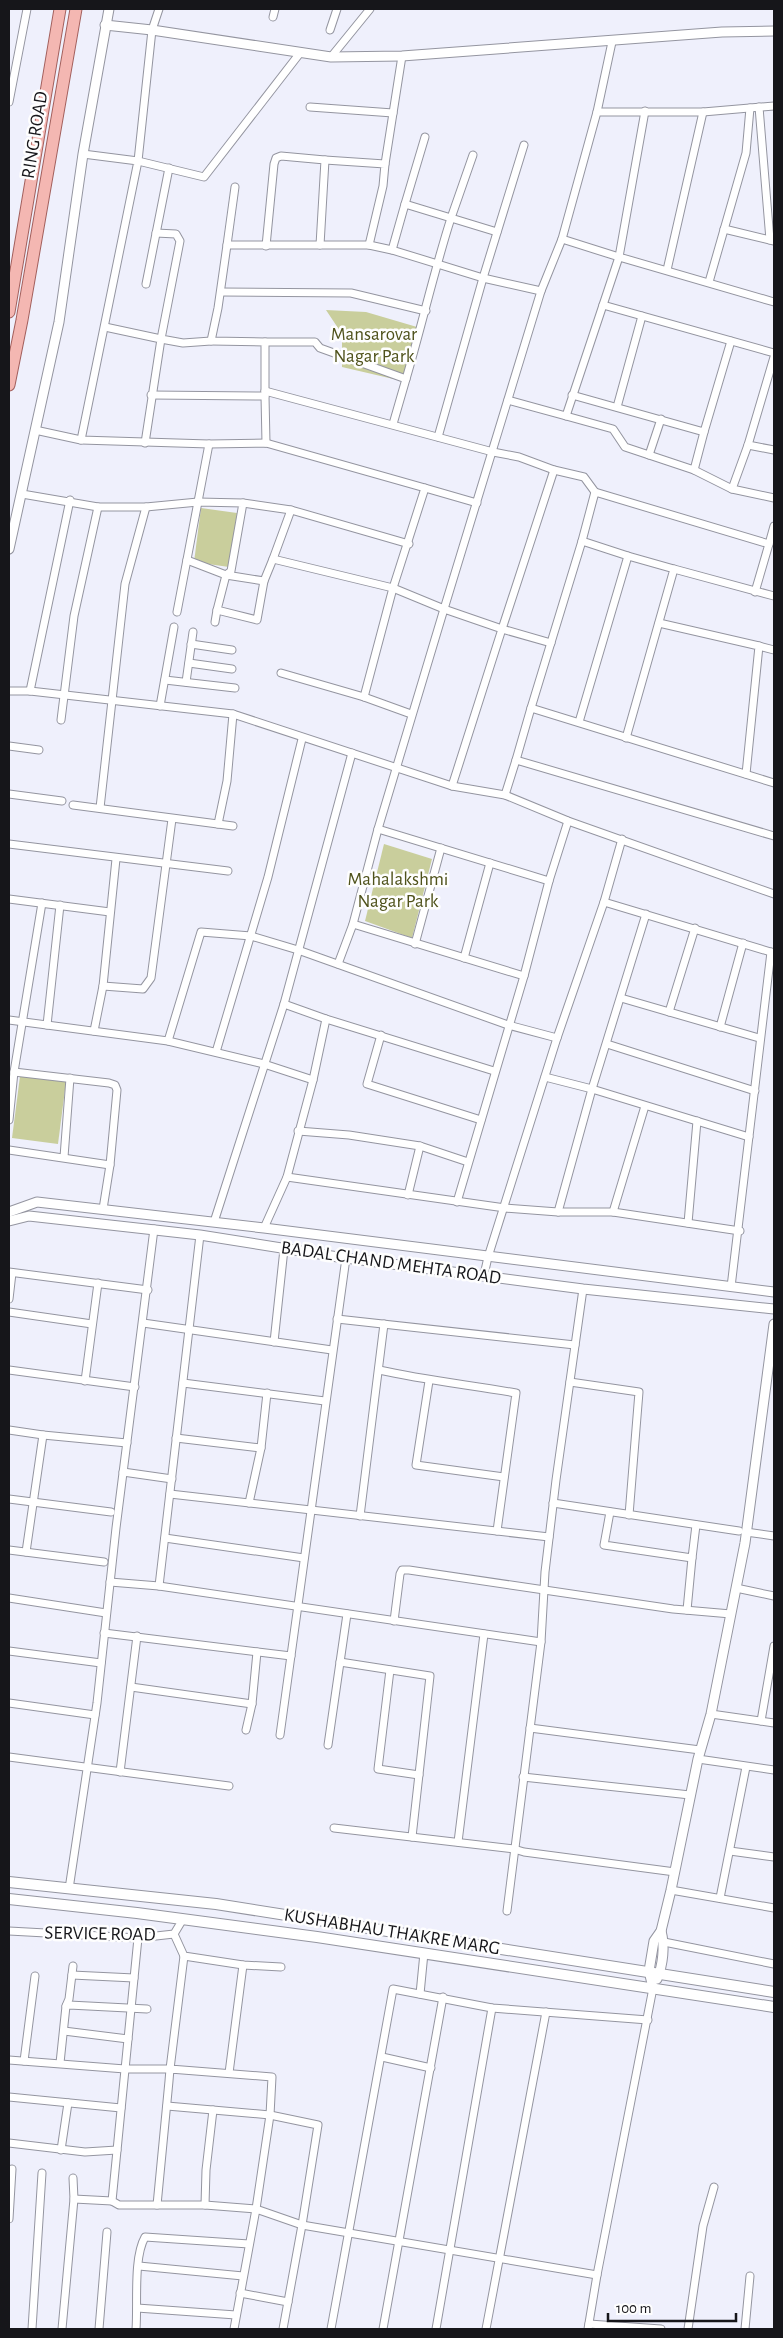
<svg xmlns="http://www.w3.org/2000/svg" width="783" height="2338" font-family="'Alegreya Sans',sans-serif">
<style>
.green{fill:#c9ce9c}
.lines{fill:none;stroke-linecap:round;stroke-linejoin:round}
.minor-casing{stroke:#9495a0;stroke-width:9}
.tertiary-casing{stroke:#9495a0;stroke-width:11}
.secondary-casing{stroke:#9495a0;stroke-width:12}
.primary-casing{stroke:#a25f5c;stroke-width:13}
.minor{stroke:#fff;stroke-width:7}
.tertiary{stroke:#fff;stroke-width:9}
.secondary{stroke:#fff;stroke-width:10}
.primary{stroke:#f4b7b2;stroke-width:11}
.labels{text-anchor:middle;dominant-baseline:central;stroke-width:5;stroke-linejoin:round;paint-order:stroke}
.street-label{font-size:19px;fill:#16161a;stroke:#fefefe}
.park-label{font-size:19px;fill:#4f521b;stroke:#fefefe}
</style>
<rect width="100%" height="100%" fill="#eff0fc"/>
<g class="green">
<polygon points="326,310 366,312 417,327 402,381 342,367 342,334"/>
<polygon points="201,508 237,513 229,567 194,562"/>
<polygon points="384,844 432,859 412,938 365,921"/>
<polygon points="20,1076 66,1082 58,1144 12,1138"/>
</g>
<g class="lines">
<g class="minor-casing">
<g id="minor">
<polyline points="159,9 152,30 138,161 204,177 300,53"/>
<polyline points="273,17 275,9"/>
<polyline points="330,30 337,9"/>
<polyline points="331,57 370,9"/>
<polyline points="9,102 27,9"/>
<polyline points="310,107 393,113"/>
<polyline points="759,107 770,240"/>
<polyline points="645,111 619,257 774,302"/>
<polyline points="597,112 612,42"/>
<polyline points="473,155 451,218 497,232"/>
<polyline points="325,160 385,164 383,186 369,245"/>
<polyline points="385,164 402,56"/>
<polyline points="405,204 425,137"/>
<polyline points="724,229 774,241"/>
<polyline points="156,233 176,234 180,241 161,339 183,343 211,341"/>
<polyline points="562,239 597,112 703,112 774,106"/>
<polyline points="227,245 235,187"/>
<polyline points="266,246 274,164 276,158 281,156 325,160 320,245"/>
<path d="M392 250 405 204 451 218C434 271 422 325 406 379"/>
<polyline points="667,270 703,112"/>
<polyline points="709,282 746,153 750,108"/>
<polyline points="146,284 169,168"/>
<polyline points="221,292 351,293 426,311"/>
<polyline points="603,305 774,353"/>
<polyline points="105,327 161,339 145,443"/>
<polyline points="265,342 315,342 320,348 406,379 393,424"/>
<polyline points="265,391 493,452 519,457 554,470"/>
<polyline points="151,395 265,396 265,342 211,341 218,308 227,245 369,245 392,250 483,278 541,291 444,609 393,588 273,559 291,510 409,544"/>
<polyline points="572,395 704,432 731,341"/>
<polyline points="265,396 266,443"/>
<polyline points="508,400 566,416 619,257 562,239 541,291"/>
<polyline points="617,407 642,316"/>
<polyline points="566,416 613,429 625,447 694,470 704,432"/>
<polyline points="35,430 81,440 209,444 266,443 425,488 393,588 364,697 281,673"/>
<polyline points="438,437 483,278 524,145"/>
<polyline points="81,440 138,161 83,154"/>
<polyline points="748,445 774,450"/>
<polyline points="649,455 661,419"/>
<polyline points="694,470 732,489 774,498"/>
<polyline points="425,488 477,503"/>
<polyline points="732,489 748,445 774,357"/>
<polyline points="22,494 98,507 146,507 198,502 243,503 231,571 226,575 217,610 257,620 264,581 226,575 187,560"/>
<polyline points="243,503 291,510"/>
<polyline points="582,541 595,492 769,544 774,526"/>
<polyline points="674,569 774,596"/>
<polyline points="264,581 273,559"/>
<polyline points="755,592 769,544"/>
<polyline points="177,612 209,444"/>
<polyline points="215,622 217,610"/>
<polyline points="659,623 759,646 746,774"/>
<polyline points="551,643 502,629 554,470 584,477 595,492"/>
<polyline points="191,644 232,650"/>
<polyline points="759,646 774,650"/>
<polyline points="189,663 232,669"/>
<polyline points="165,680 235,688"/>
<polyline points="186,682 193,632"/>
<polyline points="9,691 30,691 233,714 452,786 505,795 568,821 774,894"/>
<polyline points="30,691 70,500"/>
<polyline points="364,697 411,714"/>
<polyline points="160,706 174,627"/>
<polyline points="531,708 582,541 628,556 579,722"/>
<polyline points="61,720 74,616 98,507"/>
<polyline points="626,738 674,569 628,556"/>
<polyline points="9,746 39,750"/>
<polyline points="516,760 531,708 774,783"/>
<polyline points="9,794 62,801"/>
<polyline points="505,795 516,760 774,836"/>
<polyline points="73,805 233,826"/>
<polyline points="100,808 125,584 146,507"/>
<polyline points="218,824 227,781 233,714"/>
<polyline points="378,829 549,881"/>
<polyline points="9,844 228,871"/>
<polyline points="9,899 110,912"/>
<polyline points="604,902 774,953"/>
<polyline points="353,924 524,976"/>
<polyline points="415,944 441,848"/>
<polyline points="464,958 490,863"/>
<polyline points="338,964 353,924 378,829 444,609 502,629 452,786"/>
<polyline points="103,986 143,989 151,978 172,819"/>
<polyline points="621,998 759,1038"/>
<polyline points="284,1004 326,1019 494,1071"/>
<polyline points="669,1012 695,928"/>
<polyline points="9,1020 168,1041 264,1064 313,1080"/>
<polyline points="47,1025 60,905"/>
<polyline points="720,1027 743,943"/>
<polyline points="94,1031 103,986 116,859"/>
<polyline points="381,1035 367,1084 481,1120"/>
<polyline points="168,1041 201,932 251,936 298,950 508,1025 557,1038"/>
<polyline points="607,1044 755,1091"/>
<polyline points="216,1052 268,877 302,739"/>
<polyline points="545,1077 592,1089 749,1137"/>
<polyline points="9,1120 14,1072 42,903"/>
<polyline points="298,1131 349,1135 420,1146 468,1162"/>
<polyline points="9,1150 110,1165 117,1090 115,1085 109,1083 14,1072"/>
<polyline points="64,1157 70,1078"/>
<polyline points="287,1177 505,1208 558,1212 613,1212 740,1231"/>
<polyline points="408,1195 420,1146"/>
<polyline points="457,1202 524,976 549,881 568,821"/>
<polyline points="103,1209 110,1165"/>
<polyline points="558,1212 592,1089 646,914"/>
<polyline points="613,1212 645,1106"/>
<polyline points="214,1222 284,1004 352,753"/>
<polyline points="688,1223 697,1121"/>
<polyline points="264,1228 287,1177 313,1080 326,1019"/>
<polyline points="9,1272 148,1290"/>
<polyline points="484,1275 488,1257 557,1038 604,902 622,839"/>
<polyline points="731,1287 771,952"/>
<polyline points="9,1299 12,1273"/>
<polyline points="9,1312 92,1324"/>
<polyline points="337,1319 575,1345"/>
<polyline points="143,1323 332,1350"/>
<polyline points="274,1342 284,1249"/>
<polyline points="9,1370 135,1387"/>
<path d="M379 1370C424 1380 470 1385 516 1393L497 1531"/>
<polyline points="85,1381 98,1283"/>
<polyline points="429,1381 416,1465 504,1477"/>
<polyline points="570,1382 639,1392 629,1515"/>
<polyline points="183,1383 325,1401"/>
<polyline points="9,1430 43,1435 26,1552"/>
<polyline points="43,1435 127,1443"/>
<polyline points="176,1438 261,1448"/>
<polyline points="123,1472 172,1479"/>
<polyline points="170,1494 549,1537"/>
<polyline points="9,1499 111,1512"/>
<polyline points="249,1503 261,1448 267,1393"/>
<polyline points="553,1503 739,1531"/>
<polyline points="610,1512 604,1545 692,1558 696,1525"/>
<polyline points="360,1516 384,1324"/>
<polyline points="746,1532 774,1536"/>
<polyline points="165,1538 304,1558"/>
<polyline points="9,1550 104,1562"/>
<polyline points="110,1582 159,1586 541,1642"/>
<polyline points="159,1586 200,1235"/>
<polyline points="736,1588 774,1596"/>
<polyline points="9,1598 106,1613"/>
<polyline points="687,1610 692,1558"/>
<polyline points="394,1621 400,1574 402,1570 409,1570 673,1609 731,1614"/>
<polyline points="104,1633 291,1656"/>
<polyline points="9,1651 101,1663"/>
<polyline points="340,1662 430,1676 412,1837"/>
<polyline points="390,1670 378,1769 419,1775"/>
<polyline points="131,1687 252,1704"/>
<polyline points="9,1703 95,1715"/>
<polyline points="711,1714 774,1723"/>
<polyline points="761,1721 774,1646"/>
<polyline points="530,1728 700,1750"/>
<polyline points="246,1730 252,1704 257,1652"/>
<polyline points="280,1735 346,1258"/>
<polyline points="328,1745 347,1614"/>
<polyline points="9,1757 229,1786"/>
<polyline points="698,1759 774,1770"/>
<polyline points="120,1772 137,1636"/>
<polyline points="523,1777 690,1795"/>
<polyline points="334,1828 514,1849 524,1852 675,1872"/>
<polyline points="458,1842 484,1634"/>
<polyline points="730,1851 774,1857"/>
<polyline points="69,1889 97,1703 116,1528 154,1229"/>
<polyline points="671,1890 774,1908"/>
<polyline points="720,1898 746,1767"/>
<polyline points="507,1911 541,1642 545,1572 556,1480 583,1289"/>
<polyline points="9,1931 138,1938 174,1934 183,1919"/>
<polyline points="174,1934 184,1956 243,1965 281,1967"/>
<polyline points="138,1938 112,2201 119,2205 157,2205"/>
<polyline points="664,1942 774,1964"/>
<polyline points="72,1975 134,1978"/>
<polyline points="420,1994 424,1953"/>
<polyline points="66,2006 69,1999 73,1966"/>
<polyline points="64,2031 128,2039"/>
<polyline points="382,2057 431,2068"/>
<polyline points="9,2060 125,2069 170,2069 272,2077 270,2115 256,2209 205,2205 157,2205 169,2081 170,2069 184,1956"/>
<polyline points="24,2061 35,1976"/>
<polyline points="60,2063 66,2006 69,2005 147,2009"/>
<polyline points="229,2073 243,1965"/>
<polyline points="9,2097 121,2108"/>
<polyline points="167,2106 270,2115 318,2125 302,2225 283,2329"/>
<polyline points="9,2143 85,2152 117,2150"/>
<polyline points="61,2150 68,2103"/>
<polyline points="74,2199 112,2201"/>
<polyline points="205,2205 206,2170 213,2110"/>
<polyline points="9,2219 12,2169"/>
<polyline points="139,2266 243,2276"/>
<polyline points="597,2275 653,1988"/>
<polyline points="240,2293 288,2302"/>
<polyline points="137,2308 236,2315"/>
<polyline points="589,2324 661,2329"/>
<polyline points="32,2329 42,2173"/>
<polyline points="62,2329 74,2199 73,2178"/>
<polyline points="99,2329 107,2232"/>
<path d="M136 2329C138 2304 133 2258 145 2237L249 2244"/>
<polyline points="234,2329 256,2209 302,2225 597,2275 588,2329"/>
<polyline points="331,2329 393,1989 492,2008 648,2020"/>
<polyline points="383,2329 443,1997"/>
<polyline points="436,2329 492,2008"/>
<polyline points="486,2329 546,2012"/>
<polyline points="688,2329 703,2226 714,2187"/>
<polyline points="745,2329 750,2276"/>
</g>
</g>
<g class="tertiary-casing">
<g id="tertiary">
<polyline points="105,25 152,30 331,57 402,56 722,32 774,31"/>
<polyline points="9,549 59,322 83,154 109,9"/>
<polyline points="9,1212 37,1202 264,1228 774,1292"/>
<polyline points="9,1221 29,1216 200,1235 338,1257 583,1289 774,1309"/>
<path d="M657 1979C663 1965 665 1946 661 1931"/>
<polyline points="653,1988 649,1971 654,1941 661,1931 671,1890 698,1759 711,1714 745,1543 774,1324"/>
</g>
</g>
<g class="secondary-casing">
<g id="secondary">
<polyline points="9,1882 216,1904 774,1992"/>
<polyline points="9,1899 137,1913 317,1937 774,2007"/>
</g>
</g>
<g class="primary-casing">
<g id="primary">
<polyline points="9,312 60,9"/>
<polyline points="9,385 22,320 76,9"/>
</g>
</g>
<use href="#minor" class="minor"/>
<use href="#tertiary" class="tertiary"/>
<use href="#secondary" class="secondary"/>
<use href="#primary" class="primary"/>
</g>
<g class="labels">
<g class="street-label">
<text transform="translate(35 135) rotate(-81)">RING ROAD</text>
<text transform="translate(391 1263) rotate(8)">BADAL CHAND MEHTA ROAD</text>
<text transform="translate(392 1932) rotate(9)">KUSHABHAU THAKRE MARG</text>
<text transform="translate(100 1934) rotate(1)">SERVICE ROAD</text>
</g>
<g class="park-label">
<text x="374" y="334">Mansarovar<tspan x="374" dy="22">Nagar Park</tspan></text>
<text x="398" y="879">Mahalakshmi<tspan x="398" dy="22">Nagar Park</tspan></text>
</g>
</g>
<rect width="783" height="2338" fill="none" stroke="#16161a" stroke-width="20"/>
<path d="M608 2313v8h128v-8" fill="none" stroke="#16161a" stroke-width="2.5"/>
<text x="616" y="2313" font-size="15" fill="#16161a" stroke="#fefefe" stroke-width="4" paint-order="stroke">100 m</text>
</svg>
